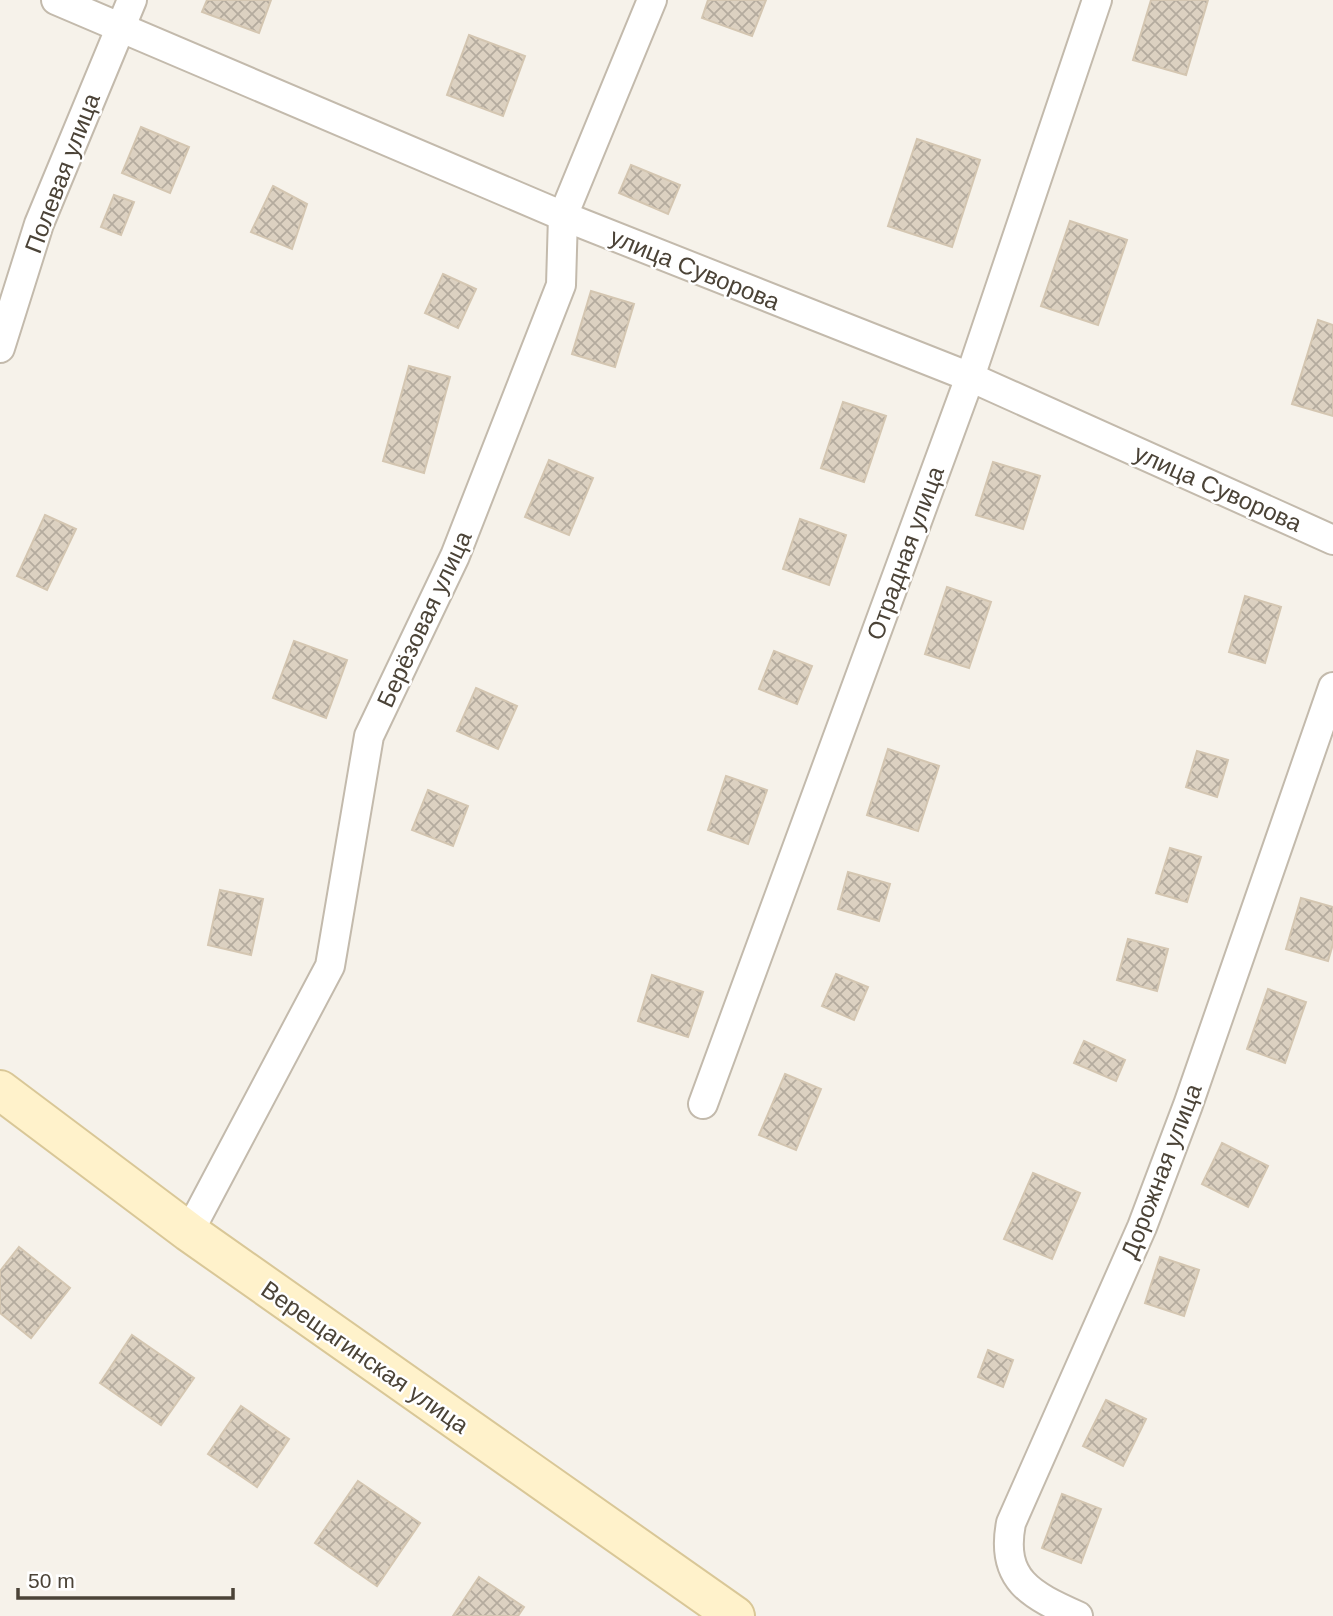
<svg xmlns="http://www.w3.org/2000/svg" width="1333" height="1616" font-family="Helvetica,sans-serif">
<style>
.building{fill:url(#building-cross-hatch);stroke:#d4c6b1;stroke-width:2}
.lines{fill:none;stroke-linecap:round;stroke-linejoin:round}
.street-casing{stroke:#c3baac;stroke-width:32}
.secondary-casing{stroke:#d9c797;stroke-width:42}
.street{stroke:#fff;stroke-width:28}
.secondary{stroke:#fff2cb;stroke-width:38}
.labels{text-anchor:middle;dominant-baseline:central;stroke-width:5;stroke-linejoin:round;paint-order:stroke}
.street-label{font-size:24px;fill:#4b4337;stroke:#fff}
</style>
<defs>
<pattern id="building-cross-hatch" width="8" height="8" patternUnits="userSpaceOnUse" patternTransform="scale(1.75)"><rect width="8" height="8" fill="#dcd1c1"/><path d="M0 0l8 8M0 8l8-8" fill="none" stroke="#b4ab9e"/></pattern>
</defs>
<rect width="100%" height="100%" fill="#f6f2ea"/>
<g class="building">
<polygon points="207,0 271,0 259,33 202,12"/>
<polygon points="708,0 766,0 752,36 702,18"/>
<polygon points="1151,0 1208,0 1186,75 1133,60"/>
<polygon points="469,35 525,56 503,116 447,95"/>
<polygon points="141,127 189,147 170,193 122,173"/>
<polygon points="917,139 980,160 952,247 888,226"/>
<polygon points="631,165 680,185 668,214 619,193"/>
<polygon points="273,186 307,204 292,249 251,232"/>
<polygon points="114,195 134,202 121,235 101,227"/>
<polygon points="1070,221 1127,240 1098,325 1041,306"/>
<polygon points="443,274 476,289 458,328 425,313"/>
<polygon points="591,291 634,304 615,367 572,354"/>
<polygon points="1318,320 1333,325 1333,416 1292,404"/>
<polygon points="409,366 450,377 424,473 383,461"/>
<polygon points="843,402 886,416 864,482 821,468"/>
<polygon points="549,460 593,478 569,535 525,517"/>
<polygon points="993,462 1040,476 1023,529 976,515"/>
<polygon points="45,515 76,529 47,590 17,576"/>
<polygon points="800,519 846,535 829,585 783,569"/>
<polygon points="947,587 991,602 969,668 925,654"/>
<polygon points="1245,596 1281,607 1265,663 1229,652"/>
<polygon points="294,641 347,660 326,718 273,698"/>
<polygon points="774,651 812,666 797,704 759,689"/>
<polygon points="476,688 517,706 498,749 457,731"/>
<polygon points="888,749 939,766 918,831 867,815"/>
<polygon points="1197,751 1228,760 1217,797 1186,787"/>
<polygon points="726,776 767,790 748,844 708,830"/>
<polygon points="428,790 468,806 453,846 412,830"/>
<polygon points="1170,848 1201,857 1187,902 1156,893"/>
<polygon points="848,872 890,884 879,921 838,909"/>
<polygon points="220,890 263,899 251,955 208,945"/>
<polygon points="1301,898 1333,907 1333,944 1328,961 1286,949"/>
<polygon points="1128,939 1168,949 1157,991 1117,980"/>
<polygon points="836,974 868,987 854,1020 822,1006"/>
<polygon points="652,975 703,992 688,1037 638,1021"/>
<polygon points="1268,989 1306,1002 1285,1063 1247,1049"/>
<polygon points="1084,1041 1125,1060 1116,1081 1074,1063"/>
<polygon points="785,1074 821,1089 796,1150 759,1135"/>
<polygon points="1222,1143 1268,1166 1248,1207 1202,1184"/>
<polygon points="1033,1173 1080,1193 1052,1259 1004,1239"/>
<polygon points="19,1247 70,1288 31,1338 0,1313 0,1271"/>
<polygon points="1160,1257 1199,1270 1184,1316 1145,1303"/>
<polygon points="132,1335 194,1378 161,1425 100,1383"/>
<polygon points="988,1350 1013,1360 1003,1387 978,1377"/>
<polygon points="1106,1400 1146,1419 1123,1466 1083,1446"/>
<polygon points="241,1406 289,1439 257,1487 208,1454"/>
<polygon points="358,1481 420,1523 377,1586 315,1543"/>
<polygon points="1062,1494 1101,1509 1081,1563 1042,1548"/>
<polygon points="479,1577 524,1607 518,1616 453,1616"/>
</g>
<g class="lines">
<g class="street-casing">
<g id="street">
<polyline points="56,0 563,216 970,377 1333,540"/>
<polyline points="0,348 39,224 132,0"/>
<polyline points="703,1104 970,377 1097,0"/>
<polyline points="189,1232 330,966 369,736 455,556 561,285 563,216 652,0"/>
<path d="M1078 1616C1031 1595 1000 1580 1011 1523L1142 1227 1188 1105 1333 687"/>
</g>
</g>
<g class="secondary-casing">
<polyline id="secondary" points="0,1090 189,1232 735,1616"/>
</g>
<use href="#street" class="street"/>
<use href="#secondary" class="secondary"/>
</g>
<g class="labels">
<g class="street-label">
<text transform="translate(62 173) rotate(-69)">Полевая улица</text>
<text transform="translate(695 269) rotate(22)">улица Суворова</text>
<text transform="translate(1218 488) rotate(24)">улица Суворова</text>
<text transform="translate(905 553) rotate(-70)">Отрадная улица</text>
<text transform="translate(424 619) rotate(-65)">Берёзовая улица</text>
<text transform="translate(1161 1171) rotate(-69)">Дорожная улица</text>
<text transform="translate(365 1357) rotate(35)">Верещагинская улица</text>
</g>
</g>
<path d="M18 1588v10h215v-10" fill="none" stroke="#4b4337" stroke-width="3.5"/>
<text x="28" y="1588" font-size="21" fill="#4b4337" stroke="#ffffff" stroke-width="5" paint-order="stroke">50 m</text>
</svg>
